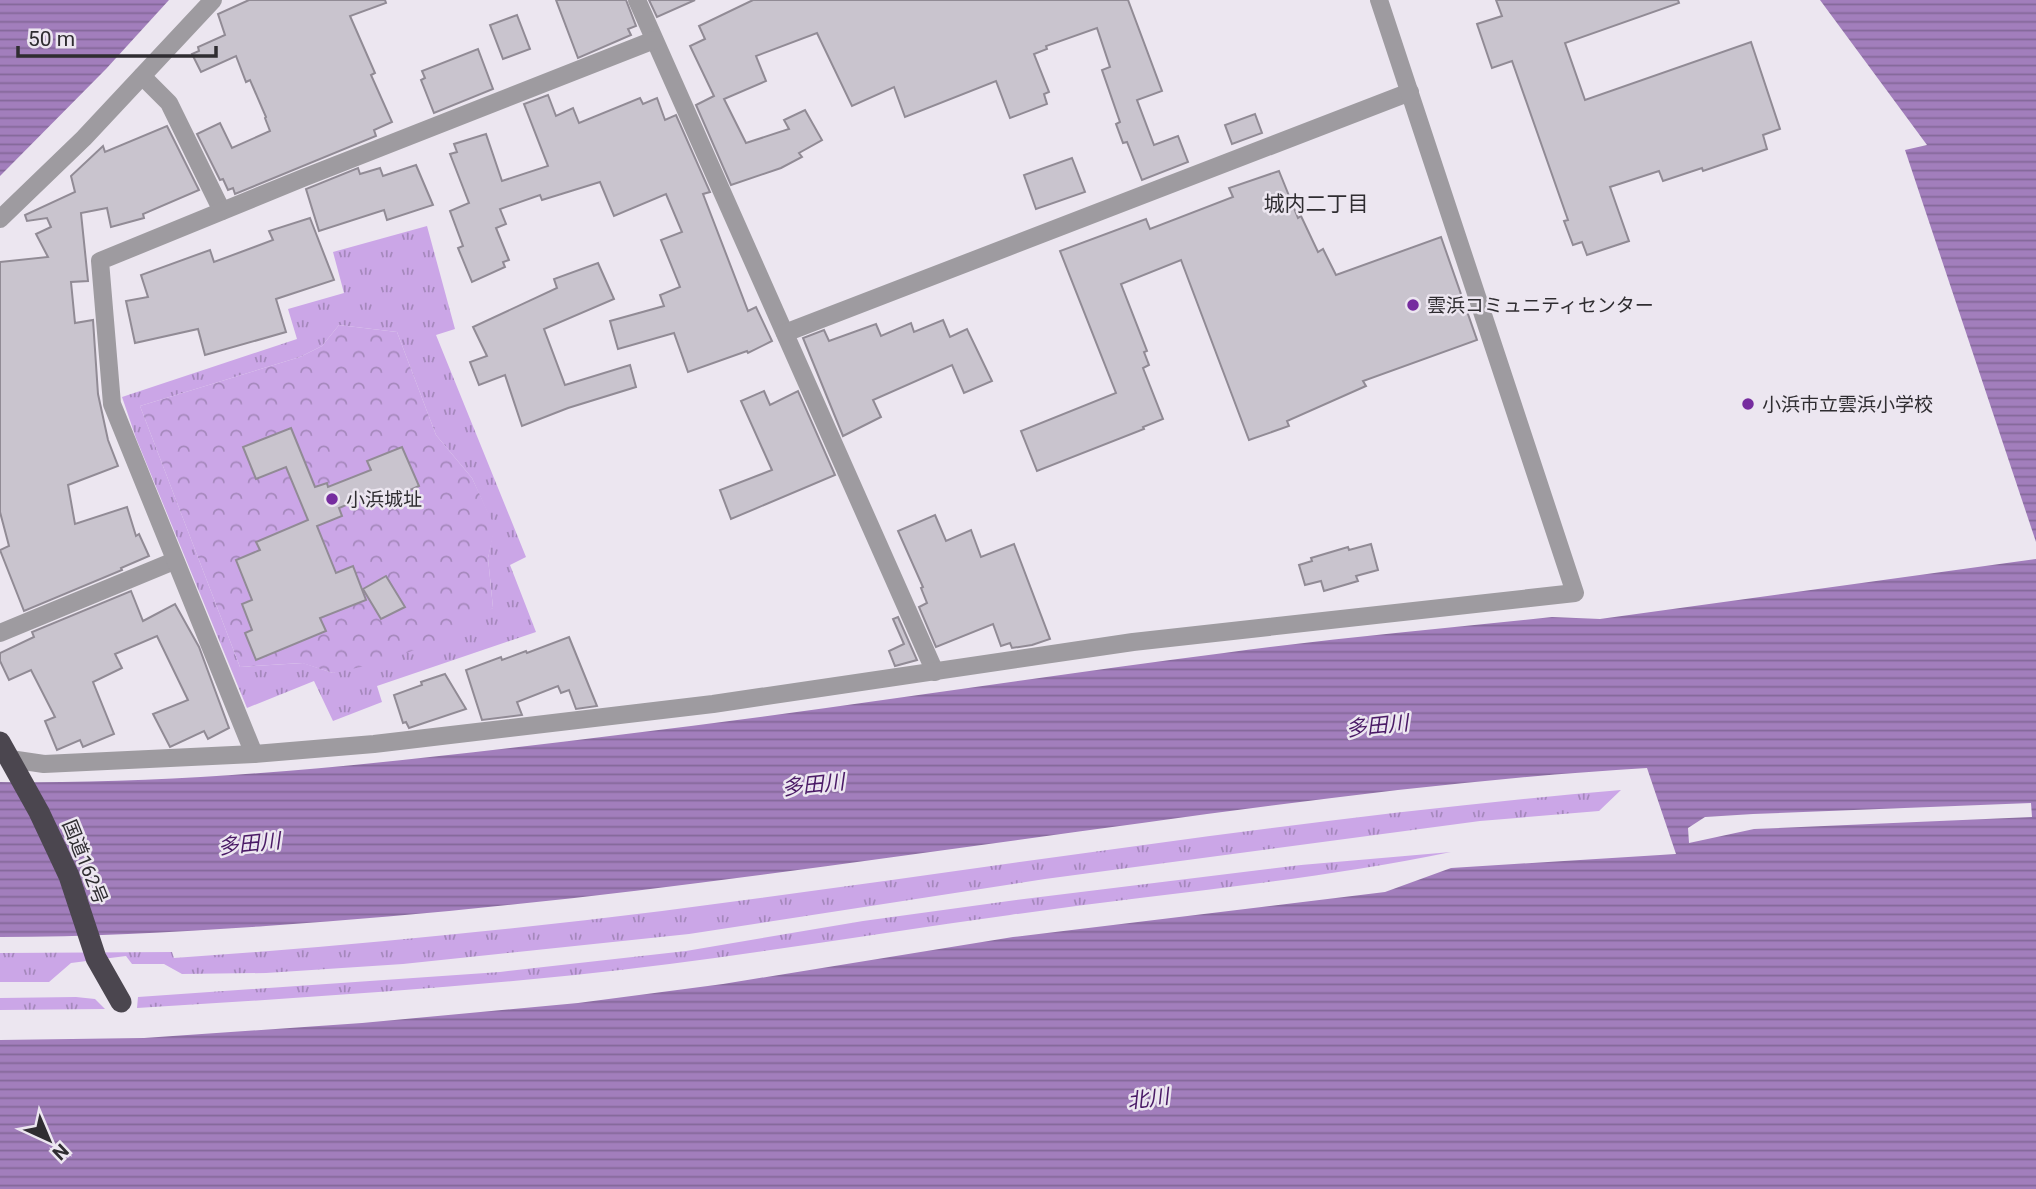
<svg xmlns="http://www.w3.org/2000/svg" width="2036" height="1189" font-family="Roboto,'Noto Sans JP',sans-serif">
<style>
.grass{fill:url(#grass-tufts);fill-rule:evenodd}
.forest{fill:url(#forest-crowns)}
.water{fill:url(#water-rules)}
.pier{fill:#ece6f0}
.building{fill:#c9c4ce;stroke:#918b95;stroke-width:2}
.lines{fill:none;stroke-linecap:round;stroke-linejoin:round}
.minor{stroke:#9e9ba0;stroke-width:18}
.highway{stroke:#4b464f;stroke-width:21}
.poi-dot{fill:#762c9f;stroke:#ece6f0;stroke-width:2.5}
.labels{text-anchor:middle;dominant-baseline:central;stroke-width:5;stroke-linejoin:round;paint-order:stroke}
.poi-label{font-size:19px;fill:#2f2d31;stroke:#ece6f0;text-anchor:start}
.street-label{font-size:19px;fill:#2f2d31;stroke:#ece6f0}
.neighbourhood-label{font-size:21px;fill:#2f2d31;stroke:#ece6f0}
.water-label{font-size:21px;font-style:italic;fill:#4a1a66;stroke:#ece6f0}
</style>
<defs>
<pattern id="grass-tufts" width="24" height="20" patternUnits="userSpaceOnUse" patternTransform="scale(1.75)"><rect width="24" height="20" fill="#cba6e7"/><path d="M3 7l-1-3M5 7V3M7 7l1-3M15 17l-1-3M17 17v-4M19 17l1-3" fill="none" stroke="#a588bc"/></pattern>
<pattern id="forest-crowns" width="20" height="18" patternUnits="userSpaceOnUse" patternTransform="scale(1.75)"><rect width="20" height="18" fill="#cba6e7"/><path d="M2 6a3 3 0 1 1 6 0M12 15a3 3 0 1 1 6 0" fill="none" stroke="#a588bc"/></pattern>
<pattern id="water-rules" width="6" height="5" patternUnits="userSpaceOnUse" patternTransform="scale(1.75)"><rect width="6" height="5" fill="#a27ebc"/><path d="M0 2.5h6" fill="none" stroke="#846899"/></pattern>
</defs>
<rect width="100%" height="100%" fill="#ece6f0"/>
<g class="grass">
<path d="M427 226 455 329 436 335 526 557 510 565 536 632 377 686 382 702 333 721 314 681 247 708 136 438 122 397 297 339 288 309 344 293 333 252ZM339 325 397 332 436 435 472 478 494 527 488 558 493 608 333 673 303 663 240 667 140 406 300 357 322 346Z"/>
<path d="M1621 790 1599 811 1480 821 1045 879 689 934 403 964 266 973 182 974 164 964H132L126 956 71 963 49 982H0V953L172 952 174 958C337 947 500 931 662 911 981 870 1300 817 1621 790Z"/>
<path d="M1451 852C1306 882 1157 894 1010 915 865 935 720 960 575 975 429 990 283 999 137 1008L138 997 500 972 686 951 863 921 1024 899 1301 865Z"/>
<polygon points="76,997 95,999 105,1009 0,1010 0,998"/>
</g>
<polygon class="forest" points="339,325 397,332 436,435 472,478 495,527 488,558 493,608 442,640 379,663 333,673 302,663 240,667 140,406 300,357 322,346"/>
<g class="water">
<polygon points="0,0 169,0 106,69 0,176"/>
<polygon points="1820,0 2036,0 2036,542 1905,150 1927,145"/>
<path d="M2036 559V1189H0V1040L144 1038 362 1023 578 1003 723 984 1013 937 1385 892 1451 868 1676 854 1647 768C1478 778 1310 800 1142 823 851 862 560 907 266 926 177 932 89 937 0 937V782C207 785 413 760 618 735 820 711 1022 679 1224 653 1333 638 1443 629 1552 617L1600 619Z"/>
</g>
<polygon class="pier" points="2031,803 2032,817 1754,829 1689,843 1688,828 1705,817 1753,814"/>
<g class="building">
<polygon points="249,0 385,0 386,3 350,16 375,73 371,75 392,122 374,130 376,136 235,194 233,188 228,190 223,179 220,180 197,134 220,123 232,148 270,131 265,118 266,117 250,80 246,82 236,56 201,72 192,54 199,51 198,47 225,35 218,14"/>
<polygon points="556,0 626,0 636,26 628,29 631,35 578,58"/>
<polygon points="649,0 695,0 657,17"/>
<polygon points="753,0 1128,0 1162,91 1137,100 1154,145 1178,136 1188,162 1142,180 1127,142 1123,143 1116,124 1120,122 1102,70 1110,67 1097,28 1046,46 1047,49 1034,54 1049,92 1044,94 1047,104 1010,118 996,81 905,117 894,87 852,106 817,33 756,56 766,81 724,99 746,143 789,129 784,120 805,110 822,140 799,153 802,157 781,168 731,185 696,105 714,96 690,46 705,39 699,26"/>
<polygon points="1496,0 1678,0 1679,3 1565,43 1585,100 1751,42 1780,129 1763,135 1767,149 1703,171 1702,168 1663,181 1659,171 1610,187 1629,241 1587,255 1582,242 1573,245 1564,221 1568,220 1512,61 1492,68 1477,24 1502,16"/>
<polygon points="517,15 530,49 503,59 490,25"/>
<polygon points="478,49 493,89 434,113 421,80 425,78 422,71"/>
<polygon points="548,95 556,116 573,108 579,123 640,98 643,104 657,98 665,120 676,115 710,192 703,194 748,311 756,307 772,341 748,353 747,351 688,372 674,333 618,349 610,321 664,306 660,295 680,287 661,240 682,232 666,194 614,216 600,182 542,200 540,195 500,209 506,224 496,228 509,260 503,262 505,267 472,282 458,248 463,246 450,211 469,203 450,154 457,152 454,144 486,134 502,181 548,166 524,104"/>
<polygon points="1255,114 1262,133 1232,144 1225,125"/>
<polygon points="167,126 199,190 143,214 144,218 111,227 107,208 81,213 88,281 71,282 75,323 93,320 98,394 108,440 118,466 68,485 75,524 127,507 136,536 139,534 149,556 121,568 122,570 24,611 0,550 9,546 0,512 0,262 48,257 36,234 51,227 47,218 27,221 25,215 75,192 71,176 103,146 105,152"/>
<polygon points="1072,158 1085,192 1036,209 1024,175"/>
<polygon points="416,165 433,205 387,220 384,210 319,231 306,189 358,168 360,174 380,168 383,176"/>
<polygon points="1279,171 1298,218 1301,216 1318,252 1323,249 1336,275 1441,237 1477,340 1363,381 1366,386 1287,421 1289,426 1249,440 1181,260 1121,284 1147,351 1144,352 1149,365 1143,368 1163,419 1143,427 1144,429 1037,471 1021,431 1116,393 1060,251 1146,219 1150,229 1233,197 1229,188"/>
<polygon points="310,218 334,280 276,299 286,332 205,355 198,329 135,343 126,301 148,297 141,275 210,250 214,262 273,240 269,231"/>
<polygon points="598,263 614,299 544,329 565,385 630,365 636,387 568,408 522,426 505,375 479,385 470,362 487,356 473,327 557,288 554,279"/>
<polygon points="943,320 950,337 967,329 992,381 964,393 952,365 873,400 881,417 843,436 803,338 824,330 829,341 876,324 881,336 911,323 914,332"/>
<polygon points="764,391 770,405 798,391 835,475 731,519 720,490 772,470 741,401"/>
<polygon points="291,428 315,487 327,483 328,487 371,470 367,461 402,447 419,486 386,501 381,490 339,508 342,516 317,526 336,573 353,566 366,600 320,618 326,631 256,660 245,633 252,630 242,604 252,600 236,560 260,550 256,542 308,520 286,467 256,479 243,447"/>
<polygon points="935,515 946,541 971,530 981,557 1014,544 1050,639 1032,645 1012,648 1010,643 1001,646 993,624 936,647 919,607 927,603 921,588 923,587 898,531"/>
<polygon points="1371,544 1378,570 1356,576 1358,581 1324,591 1321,581 1305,585 1299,565 1312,561 1311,558 1348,547 1349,550"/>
<polygon points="386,576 405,607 381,619 363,589"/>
<polygon points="131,591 143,621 175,604 199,647 229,728 208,739 204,731 170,747 153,714 188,700 157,636 115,654 122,668 93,682 114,734 83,747 80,740 57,750 45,721 55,717 31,670 9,680 0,661 0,653 34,637 32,632"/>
<polygon points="898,617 917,660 895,666 889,651 904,644 893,619"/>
<polygon points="569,637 597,706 576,709 569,690 561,693 558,686 517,702 522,715 482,720 466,670 501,657 502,660 526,651 527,653"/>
<polygon points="445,674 466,709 409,728 406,722 403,723 394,695 422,685 421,682"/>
</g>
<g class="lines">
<g class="minor">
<polyline points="637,0 935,672"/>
<polyline points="142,76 169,103 222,211"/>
<polyline points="0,219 84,138 213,0"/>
<polyline points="785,333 1410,92"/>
<polyline points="0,633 174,561"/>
<polyline points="254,754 112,404 100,261 303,178 654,40"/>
<polyline points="10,759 44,764 254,754 374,744 713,704 1133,642 1575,593 1379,0"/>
</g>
<polyline class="highway" points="0,742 39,812 69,876 96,958 121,1002"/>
</g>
<g class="poi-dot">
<circle cx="1413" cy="305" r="7"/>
<circle cx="1748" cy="404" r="7"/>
<circle cx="332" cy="499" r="7"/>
</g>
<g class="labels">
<g class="poi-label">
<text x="1427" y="305">雲浜コミュニティセンター</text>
<text x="1762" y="404">小浜市立雲浜小学校</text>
<text x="346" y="499">小浜城址</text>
</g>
<g class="street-label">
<text transform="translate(85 862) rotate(68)">国道162号</text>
</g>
<g class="neighbourhood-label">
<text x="1316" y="204">城内二丁目</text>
</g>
<g class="water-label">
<text transform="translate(1377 726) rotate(-6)">多田川</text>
<text transform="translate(813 785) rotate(-6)">多田川</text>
<text transform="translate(249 844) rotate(-6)">多田川</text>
<text transform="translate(1148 1099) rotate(-8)">北川</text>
</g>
</g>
<g transform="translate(49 1140) rotate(136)" stroke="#ece6f0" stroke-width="5" paint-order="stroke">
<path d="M0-5L12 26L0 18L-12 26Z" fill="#2f2d31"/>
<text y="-10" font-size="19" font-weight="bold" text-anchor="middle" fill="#2f2d31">N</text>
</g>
<path d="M18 46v10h198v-10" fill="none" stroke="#2f2d31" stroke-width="3.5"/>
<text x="28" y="46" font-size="21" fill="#2f2d31" stroke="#ece6f0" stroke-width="5" paint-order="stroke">50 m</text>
</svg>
